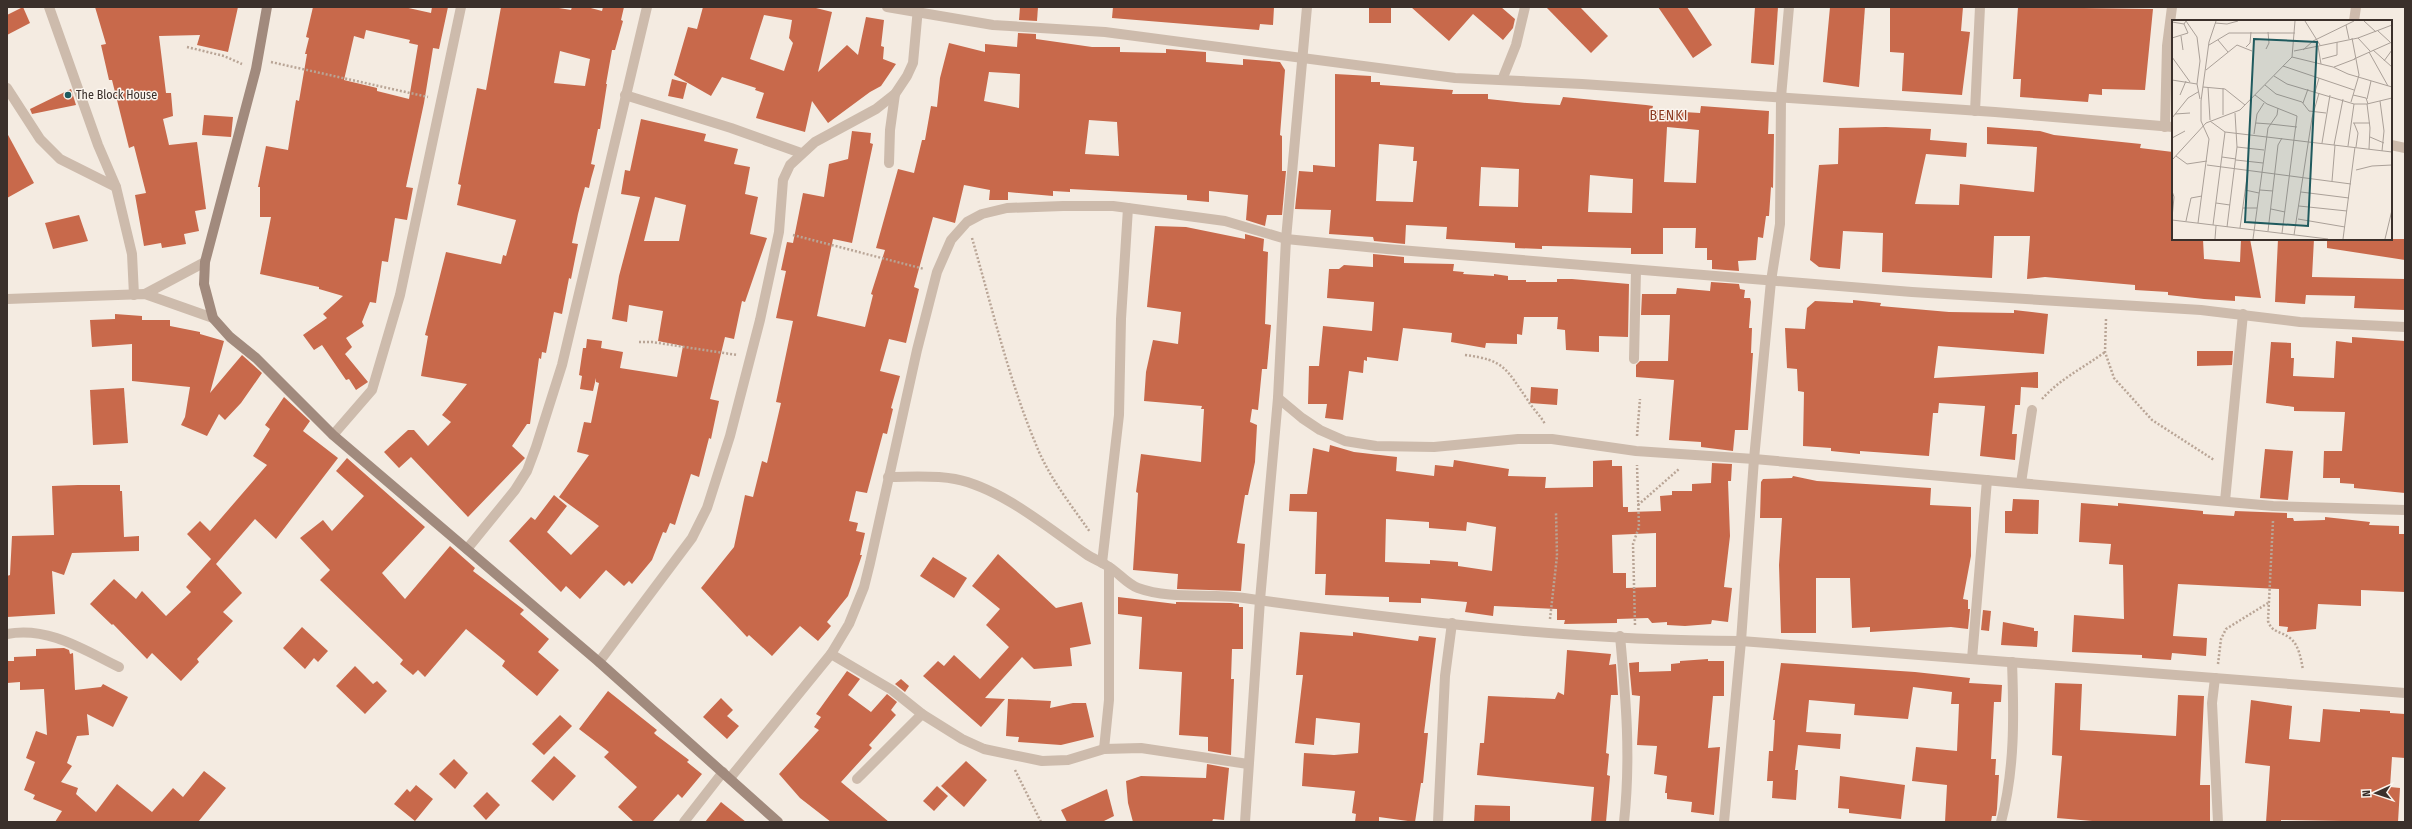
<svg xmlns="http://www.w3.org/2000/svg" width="2412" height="829" font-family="'Fira Sans Condensed',sans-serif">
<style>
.building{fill:#c8694b;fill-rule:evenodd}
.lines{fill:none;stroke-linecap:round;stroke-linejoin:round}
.path{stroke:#b9a596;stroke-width:2.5;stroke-dasharray:2 2;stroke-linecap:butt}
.lane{stroke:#cdbbac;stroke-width:10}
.street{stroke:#cdbbac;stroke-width:10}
.secondary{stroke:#a18a7d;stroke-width:10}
.poi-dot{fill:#1f5a5e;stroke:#fbf5ee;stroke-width:1.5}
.labels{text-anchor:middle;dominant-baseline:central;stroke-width:3;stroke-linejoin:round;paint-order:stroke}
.poi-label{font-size:12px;fill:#3b302b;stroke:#fbf5ee;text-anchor:start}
.quarter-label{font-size:14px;letter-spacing:1px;fill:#8c3b22;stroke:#fbf5ee}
.inset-road{fill:none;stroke:#aaa098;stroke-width:1}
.view{fill:#1f5a5e;fill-opacity:0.15;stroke:#1f5a5e;stroke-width:2}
.inset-edge{fill:none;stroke:#3b302b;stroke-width:2}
</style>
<rect width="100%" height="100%" fill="#f4ebe1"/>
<g class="building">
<polygon points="23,7 30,23 7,35 7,15"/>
<polygon points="95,7 238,7 228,52 197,45 200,35 159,36 166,93 171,93 173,116 163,119 169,145 197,142 206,209 195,211 199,231 184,234 186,244 162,248 161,243 144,246 135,195 146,193 134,146 129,148 112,80 109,80 101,45 106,44"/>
<path d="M313 7H404L431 13 432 7H448L439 49 433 48 424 103 406 187 413 188 407 220 395 218 388 262 382 261 376 303 370 302 362 322 364 326 346 338 352 347 345 354 368 382 356 390 349 379 346 380 322 345 314 350 303 335 327 318 323 314 343 296 319 289V287L260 274 271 217H260V187H258L266 146 288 150 296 100 299 101 307 54H305L309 38 306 37ZM366 30 410 40 409 43 418 45 409 99 377 91V88L344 80 354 36 364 39Z"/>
<path d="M501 7H553L571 10 572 7H587L602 11 603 7H624L621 20 623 21 615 50H612L606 84H607L600 129H598L591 164 595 165 591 179 589 188 585 187 578 214 572 243 578 244 571 279 569 278 562 314 554 312 546 353 542 352 541 359 539 358 530 424H527L512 446 525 458 468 517 411 457 399 468 384 452 408 430H414L428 446 451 422 442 415 467 384 421 376 428 336 425 335 446 252 501 264 503 255 506 256 516 220 457 205 461 185 458 184 477 88 486 90ZM560 51 590 59 585 86 554 83Z"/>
<path d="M703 7H812L832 12 818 72 847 45 858 55 866 17 884 20 881 46 884 47 883 59 896 64 881 86 870 92 828 123 812 101 805 132 756 118 764 93 755 90 756 88 722 77 711 96 674 75 688 27 697 29ZM764 15 792 20 789 38 793 43 784 71 750 59Z"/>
<polygon points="1020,7 1038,7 1037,21 1019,20"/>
<polygon points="1113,7 1274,7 1273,25 1260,24 1259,30 1112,18"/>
<rect x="1369" y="7" width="22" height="16"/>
<polygon points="1411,7 1501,7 1515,19 1513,28 1503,40 1473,14 1449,41"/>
<polygon points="1546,7 1580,7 1608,36 1591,53"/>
<polygon points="1658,7 1687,7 1712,45 1693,58"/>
<polygon points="1755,7 1778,7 1774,65 1751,63"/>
<polygon points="1830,7 1865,7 1859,87 1823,82"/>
<polygon points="1890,7 1963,7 1961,31 1970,32 1962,95 1902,91 1904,53 1890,52"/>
<polygon points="2018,7 2153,9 2145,90 2102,89 2102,95 2089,94 2088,102 2020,97 2021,79 2013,79"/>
<path d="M1018 33 1036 34V39L1092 47H1120V52L1166 53V49L1206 52V62L1243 65V59L1280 62 1285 70 1280 135 1282 136V171H1286L1282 215H1267L1265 226 1246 220 1248 195 1209 191V202L1187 200V195L1070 189V192L1053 191V196L1008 192V200H989L990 190 964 185 955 223 933 217 914 287 919 289 906 343 889 339 880 371 900 376 891 408 893 409 887 434 883 433 867 493 856 491 849 521 858 523 856 531 865 533 860 555H862L848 596 827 622 831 626 818 641 800 626 772 656 749 635 747 637 701 588 734 547 745 495 753 497 762 461 767 463 781 403 776 402 793 321 776 318 786 271 781 270 787 242 793 243 803 193 824 197 829 164 848 159 852 131 871 133 870 143 873 144 852 243 833 239 817 316 865 327 873 295 871 294 885 250 876 248 898 169 914 173 922 140H925L931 106 937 107 940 78 949 43 985 52V44L1017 47ZM989 72 1020 74 1019 108 984 101ZM1089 120 1117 122 1119 156 1085 154Z"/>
<path d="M1335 74 1371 76V82H1380V85L1453 90 1452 94H1488V99L1527 103 1560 105 1563 97 1646 105 1653 106 1652 110 1700 113 1701 106 1769 111 1768 134H1774L1773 188 1771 187 1769 216H1766L1763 238 1758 237 1756 260 1738 261 1739 271 1712 269V260H1707V248H1695L1696 228H1663V254H1631V248L1546 246H1542V249L1515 248V243L1446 239 1447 227 1406 225 1405 244 1374 241 1373 237 1329 234 1331 210 1295 209 1299 171 1313 172V165L1335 167ZM1667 127 1699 130 1696 183 1664 182ZM1379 144 1414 147 1413 161H1417L1413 202 1376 201ZM1481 167 1519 169 1518 207 1479 206ZM1590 175 1633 179 1632 213 1588 212Z"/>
<polygon points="672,79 687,83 683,99 668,96"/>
<polygon points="71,89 76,105 32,114 30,109"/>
<polygon points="204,115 233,117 231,137 202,135"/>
<path d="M641 119 706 134 704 141 738 149 734 164 750 167 745 194 758 197 750 234 767 238 745 302 742 301 734 339 725 337 710 399 719 401 711 439 709 438 699 477 691 474 675 525 670 523 666 533 663 532 652 560 632 584 629 581 624 586 606 570 580 599 566 586 561 592 509 541 531 517 535 520 554 495 567 506 547 532 571 555 599 526 559 497 589 455 577 452 584 422 591 423 599 383 596 382V378L593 391 580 389 582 376 579 375 583 348H586L587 339 602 341 601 348 623 352 620 368 677 377 683 346 658 341 663 311 629 305 627 322 612 319 619 276 640 197 621 194 625 170 630 171ZM655 197 686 205 679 241H644Z"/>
<polygon points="1886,127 1931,129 1930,140 1967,143 1966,157 1926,154 1915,204 1959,205 1960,184 2034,192 2037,147 1987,144 1987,127 2040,131 2054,135 2141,144 2140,148 2173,152 2173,239 2203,239 2204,259 2240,262 2241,239 2250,239 2261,298 2235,296 2235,301 2204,299 2168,295 2168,292 2135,290 2135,285 2045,277 2027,279 2030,236 1994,236 1992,278 1882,272 1883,233 1843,231 1840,269 1819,267 1810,260 1819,165 1838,164 1839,128"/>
<polygon points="7,133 34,183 7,198"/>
<polygon points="79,215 88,241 53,249 45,223"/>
<polygon points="1155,226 1186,227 1245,239 1245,234 1264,239 1263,251 1268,252 1265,324 1271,325 1267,369 1262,369 1258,410 1252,409 1250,422 1257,425 1255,462 1248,495 1245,495 1237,543 1245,544 1241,591 1177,589 1178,574 1133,570 1138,493 1136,492 1141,454 1201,462 1204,409 1201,409 1202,406 1144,401 1146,372 1153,340 1178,344 1181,312 1147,307"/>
<polygon points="2278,239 2314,239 2312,277 2405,279 2405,310 2354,308 2355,296 2306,295 2305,304 2275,302"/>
<polygon points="2327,239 2405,239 2405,260 2327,248"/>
<polygon points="1373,254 1404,257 1404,263 1454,264 1453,271 1464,272 1463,274 1494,276 1494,274 1508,276 1508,280 1526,280 1526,282 1557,282 1557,279 1572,279 1629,284 1628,337 1599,336 1599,352 1566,350 1565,330 1557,329 1558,317 1524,317 1522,335 1517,334 1517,344 1486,343 1485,348 1451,342 1452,333 1403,328 1398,361 1367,357 1367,361 1364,360 1363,373 1349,371 1343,420 1325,418 1327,404 1308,404 1309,366 1319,366 1323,326 1372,331 1374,302 1327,298 1329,269 1339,269 1344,265 1373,267"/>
<polygon points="1711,282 1739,284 1740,289 1745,290 1744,298 1750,298 1751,302 1749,328 1752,328 1751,353 1753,353 1748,430 1735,430 1733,451 1701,447 1701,442 1669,440 1674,380 1636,377 1636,365 1640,361 1668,361 1670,315 1641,315 1642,294 1676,294 1677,288 1710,291"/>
<polygon points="1853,300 1881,303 1880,306 1949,312 2014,313 2014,310 2048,314 2044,354 1938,346 1934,378 2038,372 2038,388 2021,387 2020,405 2015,405 2012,434 2017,434 2015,460 1980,456 1985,406 1939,403 1938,413 1933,413 1929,456 1860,451 1860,454 1831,451 1831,448 1803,446 1804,392 1798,391 1797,369 1787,368 1785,328 1805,329 1807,308 1815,301 1853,303"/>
<polygon points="115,314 142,316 142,320 170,320 170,326 200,332 200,334 224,341 210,393 242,355 262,373 241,403 225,420 219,414 207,436 181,425 185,417 190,387 132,381 132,344 92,347 90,320 115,319"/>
<polygon points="2352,337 2405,341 2405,493 2354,488 2354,484 2340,483 2340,478 2323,478 2324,451 2342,451 2345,412 2294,411 2294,407 2266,403 2271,342 2291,343 2291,358 2294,358 2293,376 2334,378 2336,341 2352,343"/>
<polygon points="2197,351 2233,351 2232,365 2197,366"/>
<polygon points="1531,387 1558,389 1557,405 1530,403"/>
<polygon points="124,388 128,443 93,445 90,390"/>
<polygon points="284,397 310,421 303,431 338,458 276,539 255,519 216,564 242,593 223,612 233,621 197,659 199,662 181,681 152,653 147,659 113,624 112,625 90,604 114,579 136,599 142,591 166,616 191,592 186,587 211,559 187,534 200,521 210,531 267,465 253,456 270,429 265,425"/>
<path d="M1330 445 1354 452 1397 457 1396 471 1434 476 1435 465 1453 467 1454 460 1509 469 1508 476 1546 477 1545 488 1593 487V461L1612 460V466H1622L1623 507H1628V512L1661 511 1660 496 1672 495V491H1692V484L1711 483 1712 463 1732 464 1731 481H1728L1730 536 1724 587 1732 588 1728 622 1712 620 1711 624 1685 626 1667 625V622L1652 623 1648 618 1617 619V623L1564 624 1565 620H1557V609L1494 606 1493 616 1465 612 1467 602 1421 598V603L1389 602V597L1325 595 1326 574H1315L1317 512 1289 511 1290 494H1307L1313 448 1329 452ZM1386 519 1429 522V528L1466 531 1467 522 1496 527 1492 571 1458 566V562L1430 560V564L1385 562ZM1656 533V587L1626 588V573H1613L1612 535Z"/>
<polygon points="2265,449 2293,451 2288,500 2260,498"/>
<polygon points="347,458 425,527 382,573 405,599 450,546 475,568 473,571 524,610 520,614 549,639 538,652 559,670 537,696 502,666 505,661 466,629 425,677 418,670 413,675 400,664 403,660 320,580 330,570 300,538 323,520 332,531 364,496 336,471"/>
<polygon points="1793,476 1817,481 1931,488 1930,505 1971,507 1971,556 1963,599 1968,600 1968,609 1970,609 1968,629 1951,627 1870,632 1870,627 1852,628 1850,578 1816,578 1816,633 1781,633 1779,565 1782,518 1760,518 1761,482 1763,479 1792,478"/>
<polygon points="78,485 120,485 120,491 122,491 124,537 139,536 139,551 72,553 64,575 52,571 55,614 7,617 7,576 10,575 12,536 54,535 52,486"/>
<polygon points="2013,499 2039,500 2038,534 2005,533 2005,511 2012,511"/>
<polygon points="2081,503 2118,506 2118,503 2203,511 2203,514 2234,516 2235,511 2287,513 2287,518 2293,518 2294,521 2325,520 2325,517 2370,522 2369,525 2399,526 2399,534 2405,534 2405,592 2361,590 2361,606 2318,604 2316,629 2287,632 2288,627 2279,626 2279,589 2178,584 2173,636 2207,638 2206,656 2172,653 2171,660 2142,658 2142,655 2072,652 2074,615 2124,619 2123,565 2109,564 2111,544 2079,542"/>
<polygon points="998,554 1056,608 1082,602 1091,644 1070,648 1072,666 1034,669 1022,657 985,698 1005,699 981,727 923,676 938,661 944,666 954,655 980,679 1009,647 986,625 1000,609 972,586"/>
<polygon points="933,557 967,578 954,598 920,576"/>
<polygon points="1118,597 1176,604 1176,602 1231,603 1239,604 1239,607 1243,607 1243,649 1232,649 1231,679 1234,679 1231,755 1208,751 1208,737 1179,735 1182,672 1139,669 1142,617 1118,614"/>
<polygon points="1983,610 1991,611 1989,631 1981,630"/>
<polygon points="2003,622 2034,628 2034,631 2038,631 2037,647 2001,645"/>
<polygon points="302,627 328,651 318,662 314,658 305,669 283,648"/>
<polygon points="1300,632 1353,636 1353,632 1418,641 1419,636 1436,638 1424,733 1428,733 1423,783 1421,783 1415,822 1379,817 1379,822 1355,822 1356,814 1352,813 1355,791 1302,786 1304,753 1334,755 1358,753 1360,723 1316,718 1314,745 1295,743 1303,675 1296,675"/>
<polygon points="64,648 69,650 70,654 73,653 75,690 101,687 103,684 128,697 113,727 87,714 89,735 77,736 67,763 72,766 61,782 78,788 76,794 96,812 117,784 152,812 173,788 183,797 204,771 226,788 198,822 55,822 62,811 33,799 35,795 24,790 35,762 26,758 36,731 47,735 44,689 20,690 20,682 7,683 7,661 14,661 14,657 36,656 36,649"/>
<polygon points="1567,650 1611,654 1609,665 1616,664 1618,695 1611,695 1606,753 1609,754 1607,775 1610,776 1606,822 1591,822 1594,787 1477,775 1480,743 1484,743 1488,696 1555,699 1558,692 1564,695"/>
<polygon points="1708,659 1708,661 1724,661 1724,696 1713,696 1708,748 1720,747 1714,815 1691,812 1692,802 1667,799 1667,793 1665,793 1667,776 1654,774 1657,746 1637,745 1640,696 1632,695 1629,663 1639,662 1639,672 1671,671 1671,664 1680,663 1680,661"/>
<polygon points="1781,663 1915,672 1970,678 1969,683 2002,685 2001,702 1994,702 1991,759 1996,759 1995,775 1999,775 1997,809 1996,816 1992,816 1991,822 1945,822 1947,785 1912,781 1916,747 1957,751 1959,704 1951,704 1952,692 1913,687 1908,719 1854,715 1855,704 1809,700 1806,732 1841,734 1840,749 1798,745 1795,770 1798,770 1796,800 1772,798 1773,781 1767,781 1769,751 1773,751 1775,720 1773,720"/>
<polygon points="355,666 373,684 377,681 387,691 365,714 336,686"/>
<polygon points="847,671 860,679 848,695 871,712 887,694 897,702 891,710 896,715 869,745 872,748 841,782 889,822 831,822 800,798 779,774 819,730 814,727 821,717 816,714"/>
<polygon points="901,679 909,686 905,692 895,684"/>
<polygon points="2055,683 2082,684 2080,730 2176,736 2178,695 2204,696 2200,785 2210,785 2210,822 2104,822 2057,818 2062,756 2052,755"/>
<polygon points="608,691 657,730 654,733 656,735 689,760 687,762 702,774 682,798 678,794 652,822 634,822 618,807 637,787 604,757 609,752 579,729"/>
<polygon points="721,698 733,710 727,716 739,726 727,739 703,717"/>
<polygon points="1008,699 1051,701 1050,708 1073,703 1086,703 1094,737 1061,745 1018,742 1019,737 1006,736"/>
<polygon points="2251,700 2292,706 2289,739 2320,742 2323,709 2360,712 2360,709 2390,711 2390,713 2405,714 2405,758 2392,757 2390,787 2400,788 2398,822 2281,820 2281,822 2266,822 2270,766 2245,763"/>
<polygon points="560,715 572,726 544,755 532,744"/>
<polygon points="554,756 576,776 553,801 531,781"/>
<polygon points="454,759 468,773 455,789 439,774"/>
<polygon points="966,761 987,780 964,807 941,786"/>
<polygon points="1207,764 1229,768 1224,820 1213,819 1212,822 1133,822 1128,803 1126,781 1141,776 1206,778"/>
<polygon points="1840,776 1905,785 1901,819 1849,813 1849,809 1838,808"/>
<polygon points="416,785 433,799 415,821 394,804 407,789 410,792"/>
<polygon points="937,786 948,796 934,811 923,801"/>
<polygon points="1107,789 1114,816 1102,822 1067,822 1061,810"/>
<polygon points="487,792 500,805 486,820 473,806"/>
<polygon points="721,802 746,822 705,822"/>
<polygon points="1475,805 1510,806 1510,822 1474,822"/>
</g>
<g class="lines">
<g class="path">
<polyline points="187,47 224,56 242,64"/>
<polyline points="271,62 428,97"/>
<polyline points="793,235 924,269"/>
<path d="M972 238C992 307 1009 381 1037 447 1049 477 1071 505 1090 532"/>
<polyline points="2106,319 2105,352 2114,378 2152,420 2214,460"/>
<polyline points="639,342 652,342 737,355"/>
<path d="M1465 355C1505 360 1506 369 1527 399 1532 408 1540 415 1545 424"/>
<path d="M2042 399C2060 379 2083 368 2105 352"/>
<polyline points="1637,436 1640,399"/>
<polyline points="1638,505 1679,469"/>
<path d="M2273 521 2268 621C2272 633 2281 631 2290 638 2299 645 2301 659 2303 670"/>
<polyline points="1550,619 1557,556 1556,512"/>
<polyline points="1635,625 1633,544 1639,527 1637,465"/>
<polyline points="2218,664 2221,639 2226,629 2268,603"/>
<polyline points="1015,770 1041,822"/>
</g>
<polyline class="lane" points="1502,80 1516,45 1525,7"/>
<g class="street">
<polyline points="49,7 98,145 116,187 132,254 134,295"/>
<polyline points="887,7 993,25 1105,32 1455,78 1582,84 1995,112 2173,127"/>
<polyline points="2354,21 2356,7"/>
<polyline points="7,88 40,139 60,159 116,187"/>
<polyline points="625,95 731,128 801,153"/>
<polyline points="1975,111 1980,7"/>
<polyline points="2165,127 2167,46 2172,7"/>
<polyline points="2391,145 2405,148"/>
<polyline points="889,163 890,130 895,94"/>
<polyline points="145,294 205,262"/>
<polyline points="7,299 145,294 213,318"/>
<polyline points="1634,359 1636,270"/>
<polyline points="1278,398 1302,418 1320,430 1345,441 1376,446 1434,447 1518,439 1552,439 1636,451 1754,459 2273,506 2405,510"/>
<polyline points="333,435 372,390 400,295 461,7"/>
<path d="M888 477C911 477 933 475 955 479 1001 488 1048 528 1086 554 1093 559 1102 562 1109 567 1119 573 1127 584 1138 588 1171 600 1210 593 1244 598 1408 621 1575 641 1741 641L2405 693"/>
<polyline points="2021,483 2032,410"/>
<polyline points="2225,501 2243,314"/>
<polyline points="467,549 515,490 527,471 536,447 562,365 647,7"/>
<polyline points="1102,563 1119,415 1121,319 1128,208"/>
<path d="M7 634C48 626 84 650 119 667"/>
<path d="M1620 636C1626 700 1631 757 1624 822"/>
<polyline points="831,654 892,690 922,714 962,739 984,749 1042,761 1068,760 1104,749 1141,748 1248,764"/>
<polyline points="1972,659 1987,480"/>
<polyline points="599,662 692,538 707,508 730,436 760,320 779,232 783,180 790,165 815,142 876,109 895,94 907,76 913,63 918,8"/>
<polyline points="2215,678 2212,703 2218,822"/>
<polyline points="1104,749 1109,700 1109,567"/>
<polyline points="730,778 831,654 849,624 864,587 870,563 917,350 937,272 951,240 967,222 982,214 1007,208 1063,206 1113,206 1225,221 1286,239 1387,249 1912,292 2201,310 2300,322 2405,327"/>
<polyline points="857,779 922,714"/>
<polyline points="684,822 723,772"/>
<polyline points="1245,822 1260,600 1278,398 1286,239 1307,7"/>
<polyline points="1438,822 1445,676 1452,623"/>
<polyline points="1724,822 1741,641 1754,459 1771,281 1780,224 1781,97 1789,7"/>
<path d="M2001 822C2015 769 2014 716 2012 662"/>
</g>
<polyline class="secondary" points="267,7 256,69 205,262 204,284 213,318 230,337 256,358 333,435 599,662 778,822"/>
</g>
<circle class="poi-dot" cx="68" cy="95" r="4"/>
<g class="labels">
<g class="poi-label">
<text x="76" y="95">The Block House</text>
</g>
<g class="quarter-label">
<text x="1669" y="115">BENKI</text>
</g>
</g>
<g transform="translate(2172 20)">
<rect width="220" height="220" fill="#f4ebe1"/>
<path class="inset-road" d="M14 1 25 17 28 41 25 64 28 79M133 1 148 25M192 1 204 12M0 2 12 4 14 1M43 3 55 4 66 1M174 5 177 19M206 11 218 22M9 16 11 30M0 18 16 13 12 4M186 18 198 31M46 20 56 32M37 25 57 13H123M146 26 149 44M74 27 78 23 79 12M94 29 97 23 96 12M131 30 141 21 182 1M201 30 220 47M122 31 186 18 220 5M197 32 216 66M0 37 18 62M120 37 123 1M150 39 165 35V22M182 39 220 22M212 41 220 30M111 46 182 70M162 47 183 39M34 50 65 25 80 31M102 56 115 64 182 84H195L220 78M0 60 25 64M93 65 104 74 130 82 137 91 154 93M31 67 53 69 73 85M36 67 38 100M51 68V95M143 72 147 58M8 75 14 61M83 75 95 84 125 96 110 213M181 75 194 78 196 84M195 79 199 61M208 81 212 111 210 131M179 82 187 55 180 18M131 83 136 69M195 84 198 108 197 129M3 94 18 93M0 98 16 78 26 72M38 101 53 112 220 132M84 103 98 104M181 103H198M182 103 186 113 184 127M98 104 125 107M82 114 85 94 92 83M198 117 212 123M0 118 13 111M150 123 158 75M162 125 171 79M176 126 182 84M65 127 92 130M4 136 15 144 35 141M50 137 64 139M0 140 34 103 68 90 120 37 161 47 176 54 220 67M64 140 91 143M35 145 179 164M184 150 200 146 220 145M160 161 163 125M73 170 87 173M88 170 101 171M0 171 2 177 0 198M129 172 177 178M44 183 58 185M127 186 175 191M71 188H85M99 189 113 192M126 199 173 207M0 200 156 219M14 201 19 178 30 176M26 203 37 119 29 101V81L37 22 44 1M41 205 53 112M55 207 65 127 63 93M68 208 76 150M96 211 106 125 110 118M122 215 140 98 147 73M43 219 44 206M81 219 96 108 105 95 106 88M171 219 183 127M213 219 220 190"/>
<path class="view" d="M82 19 145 22 136 206 73 202Z"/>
<rect width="220" height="220" class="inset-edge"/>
</g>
<rect width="2412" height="829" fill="none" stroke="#3b302b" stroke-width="16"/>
<g transform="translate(2376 793) rotate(267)" stroke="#fbf5ee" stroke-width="3" paint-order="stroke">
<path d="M0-3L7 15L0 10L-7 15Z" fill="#3b302b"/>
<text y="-6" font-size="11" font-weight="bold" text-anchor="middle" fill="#3b302b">N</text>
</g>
</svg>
